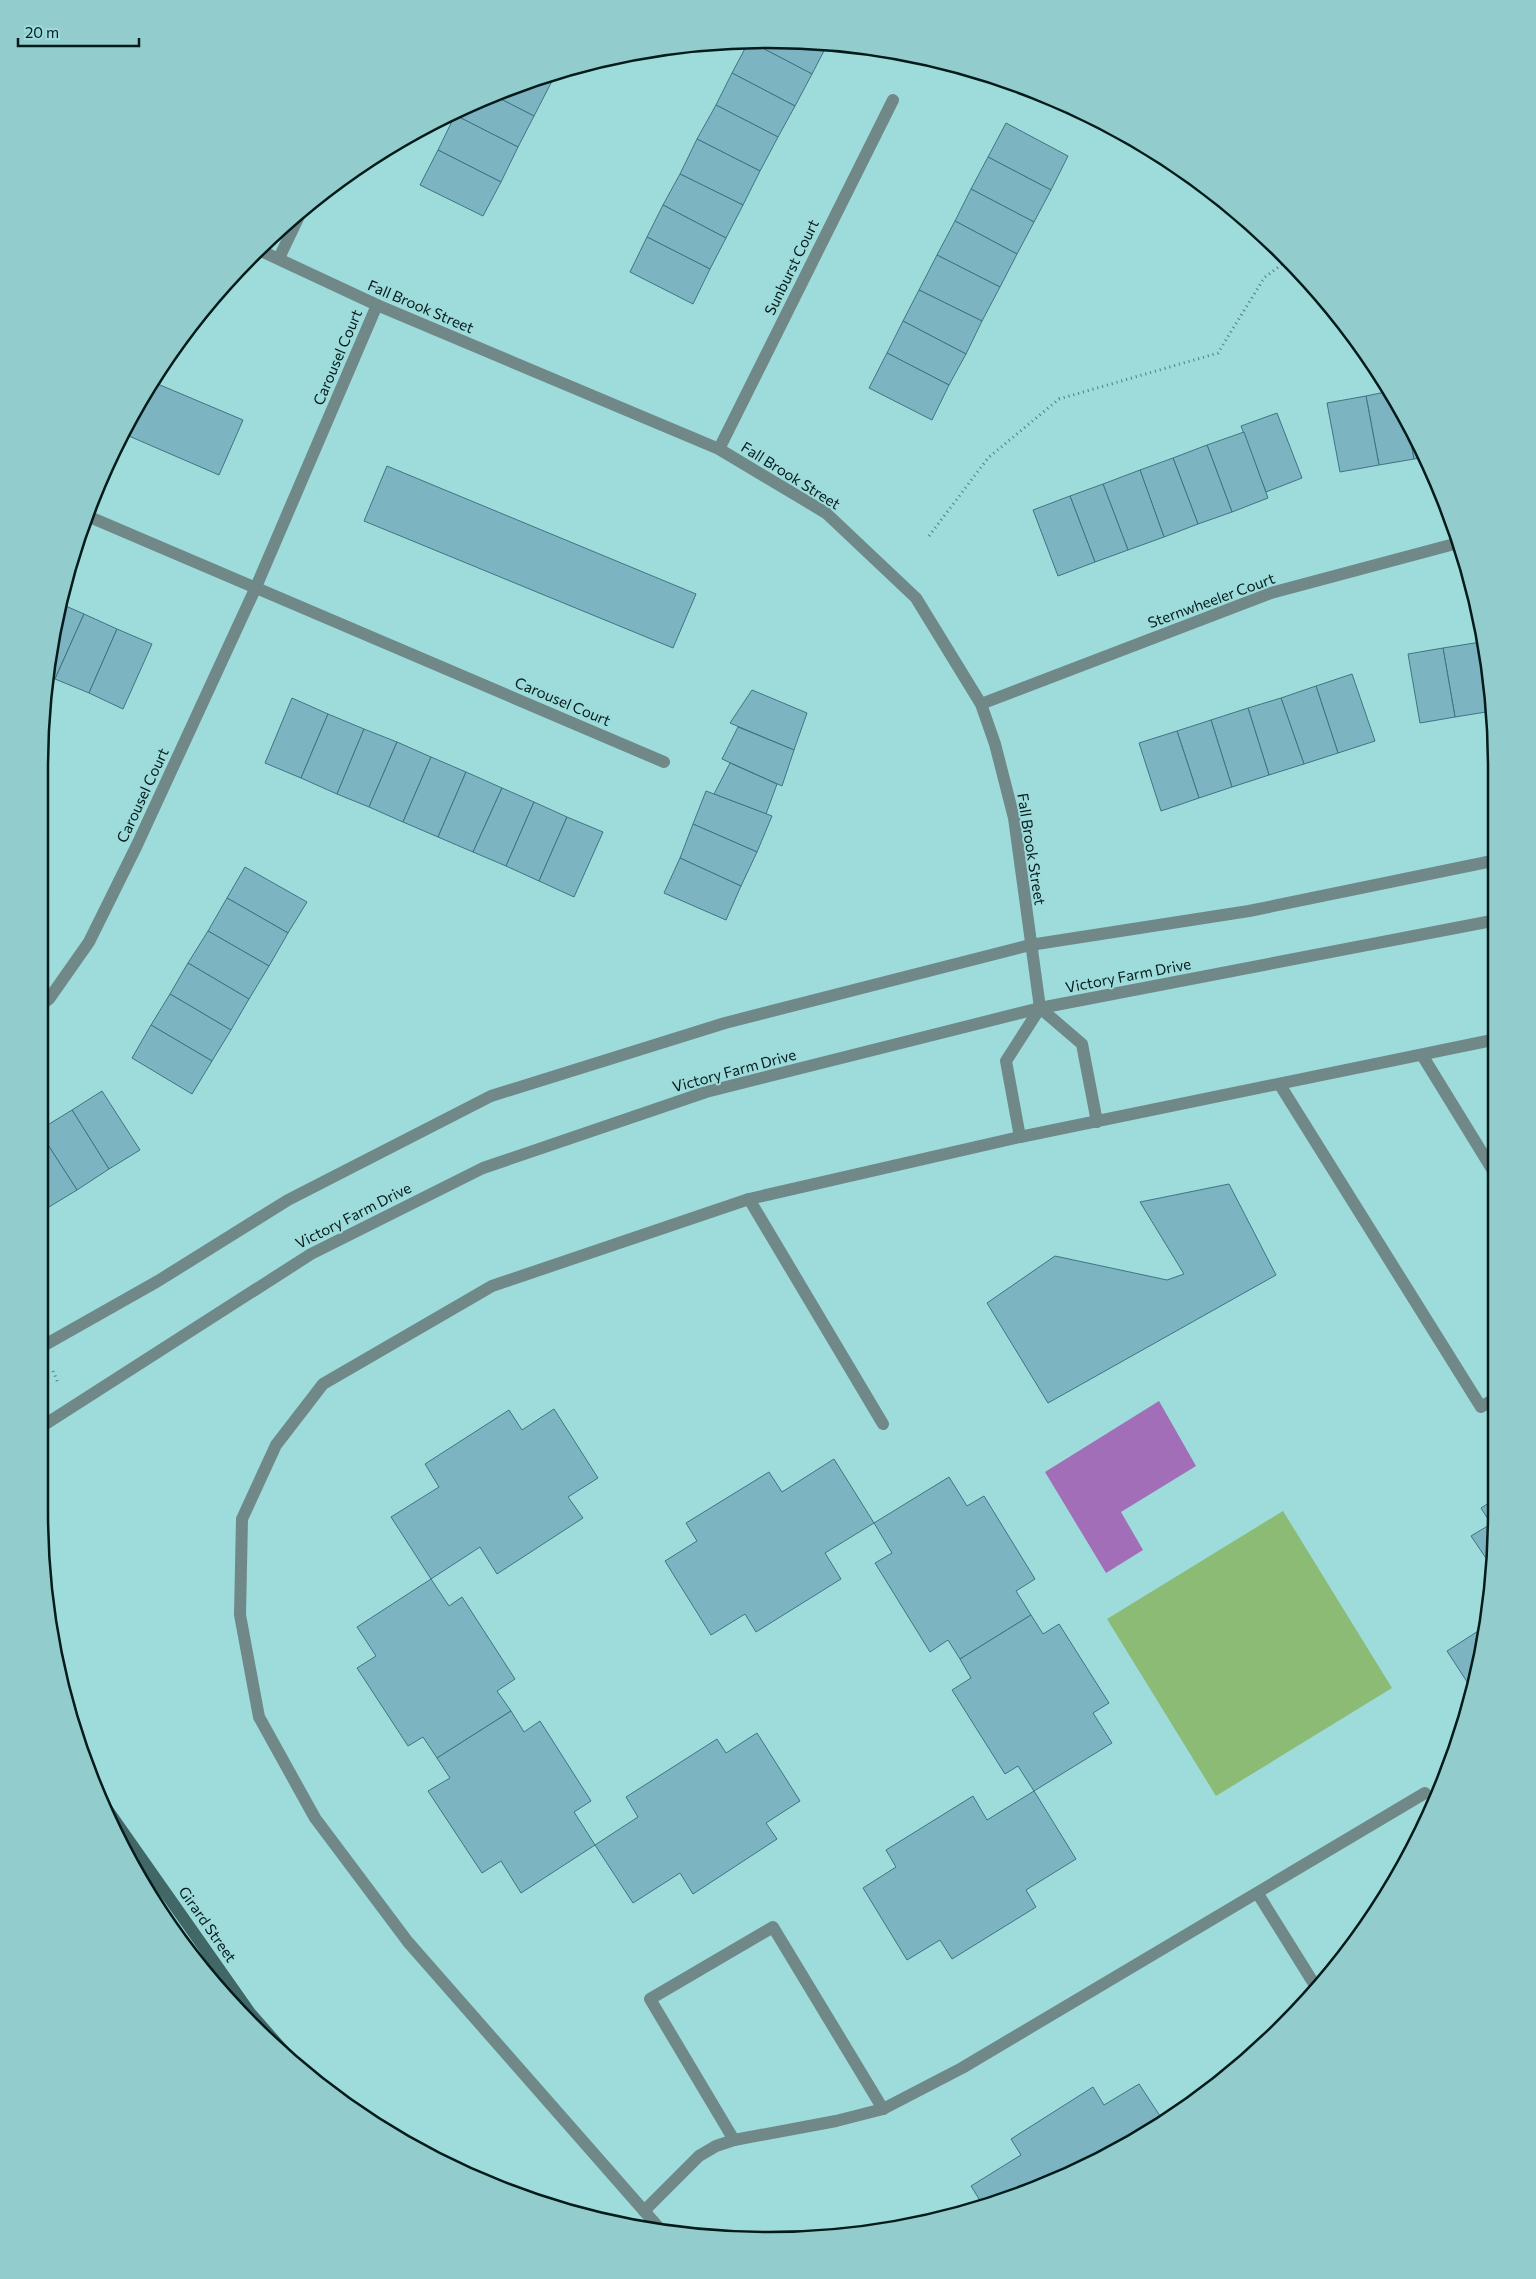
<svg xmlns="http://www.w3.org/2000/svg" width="1536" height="2279" font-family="Commissioner,sans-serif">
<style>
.green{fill:#8cbb75}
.water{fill:#a36eb8}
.building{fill:#7cb4c2;stroke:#3e7582}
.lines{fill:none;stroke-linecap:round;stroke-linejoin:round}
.path{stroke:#527d7d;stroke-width:3;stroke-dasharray:1 4;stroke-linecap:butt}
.lane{stroke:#708888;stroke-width:12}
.street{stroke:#708888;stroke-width:12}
.secondary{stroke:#426767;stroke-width:12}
.labels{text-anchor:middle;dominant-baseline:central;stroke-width:4;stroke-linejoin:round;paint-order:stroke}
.street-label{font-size:15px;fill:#031b1b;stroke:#9edbdb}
.rim{fill:none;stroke:#031b1b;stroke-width:2.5}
</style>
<rect width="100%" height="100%" fill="#9edbdb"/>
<polygon class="green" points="1283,1511 1392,1688 1216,1796 1107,1619"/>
<polygon class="water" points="1159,1401 1196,1466 1121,1512 1143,1550 1106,1573 1045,1472"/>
<g class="building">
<polygon points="768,39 827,45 812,74 749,41"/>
<polygon points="749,41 812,74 795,106 732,73"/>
<polygon points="732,73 795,106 778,137 716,105"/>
<polygon points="555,74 551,83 541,78"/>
<polygon points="541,78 551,83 534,116 491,94"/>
<polygon points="491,94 534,116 518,147 455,115 457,111"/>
<polygon points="716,105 778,137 760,171 697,139"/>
<polygon points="455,115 518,147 501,182 438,150"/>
<polygon points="1006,123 1068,156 1051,190 988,157"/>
<polygon points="697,139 760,171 743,205 680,174"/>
<polygon points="438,150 501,182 483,216 420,185"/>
<polygon points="988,157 1051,190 1034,222 971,189"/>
<polygon points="680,174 743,205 726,238 663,205"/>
<polygon points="971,189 1034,222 1017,254 955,221"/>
<polygon points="663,205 726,238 710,269 647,237"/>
<polygon points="955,221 1017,254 1000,287 937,255"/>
<polygon points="647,237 710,269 693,304 630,272"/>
<polygon points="937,255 1000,287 982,321 919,290"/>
<polygon points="919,290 982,321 966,354 903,321"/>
<polygon points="903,321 966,354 949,385 887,353"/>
<polygon points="887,353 949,385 932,420 869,388"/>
<polygon points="153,382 243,420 219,475 122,433"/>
<polygon points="1390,391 1408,425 1414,459 1379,465 1366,396"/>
<polygon points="1366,396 1379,465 1340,472 1327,403"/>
<polygon points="1277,413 1302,478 1266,492 1241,426"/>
<polygon points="1408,425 1425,457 1414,459"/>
<polygon points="1244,432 1268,498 1232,512 1207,445"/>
<polygon points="1207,445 1232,512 1198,524 1173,458"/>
<polygon points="1173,458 1198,524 1164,537 1140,470"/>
<polygon points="387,466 696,594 673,648 364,521"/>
<polygon points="1140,470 1164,537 1128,550 1103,484"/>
<polygon points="1103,484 1128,550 1095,562 1070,496"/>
<polygon points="1070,496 1095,562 1058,576 1033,510"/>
<polygon points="59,603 84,614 55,679 48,676 53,626"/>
<polygon points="84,614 117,629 89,693 55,679"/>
<polygon points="117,629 152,644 123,709 89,693"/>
<polygon points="1485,641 1489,688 1481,642"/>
<polygon points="1481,642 1492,711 1455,717 1443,648"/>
<polygon points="1443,648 1455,717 1420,723 1408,654"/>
<polygon points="1352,674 1375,741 1338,753 1316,686"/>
<polygon points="1316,686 1338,753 1304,764 1281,698"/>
<polygon points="752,690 807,713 794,750 730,723"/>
<polygon points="292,698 328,714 301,778 265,763"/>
<polygon points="1281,698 1304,764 1269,775 1248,708"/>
<polygon points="1248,708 1269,775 1232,787 1211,720"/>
<polygon points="328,714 364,729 337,794 301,778"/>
<polygon points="1211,720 1232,787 1199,798 1177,731"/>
<polygon points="738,727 794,750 782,786 722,759"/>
<polygon points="364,729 397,742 369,807 337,794"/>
<polygon points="1177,731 1199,798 1161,811 1139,743"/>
<polygon points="397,742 431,757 403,822 369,807"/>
<polygon points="431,757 466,772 438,837 403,822"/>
<polygon points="730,763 777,784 766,814 714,794"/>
<polygon points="466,772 502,788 473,852 438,837"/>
<polygon points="502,788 534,802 506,866 473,852"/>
<polygon points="706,791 772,816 757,852 693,824"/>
<polygon points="534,802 567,817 539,881 506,866"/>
<polygon points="567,817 603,832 574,897 539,881"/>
<polygon points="693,824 757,852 741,886 680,858"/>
<polygon points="680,858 741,886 726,920 664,893"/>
<polygon points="245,867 307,902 288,933 227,898"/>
<polygon points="227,898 288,933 269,966 208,931"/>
<polygon points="208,931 269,966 249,999 188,963"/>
<polygon points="188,963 249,999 231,1030 170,994"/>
<polygon points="170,994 231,1030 212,1061 151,1025"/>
<polygon points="151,1025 212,1061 192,1094 132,1058"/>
<polygon points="102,1091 140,1150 109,1169 72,1110"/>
<polygon points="72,1110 109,1169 77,1190 41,1134 41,1129"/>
<polygon points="41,1134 77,1190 44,1210 42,1207"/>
<polygon points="1229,1184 1276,1275 1048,1403 987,1303 1055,1256 1167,1280 1184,1274 1140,1202"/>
<polygon points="554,1409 598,1478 568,1497 583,1518 497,1574 480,1547 431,1579 391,1517 439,1487 425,1464 509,1410 522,1430"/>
<polygon points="834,1459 874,1523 825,1553 841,1579 756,1632 745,1614 711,1635 665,1561 697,1541 686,1523 769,1472 782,1492"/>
<polygon points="949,1477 967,1506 984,1496 1035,1579 1016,1591 1031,1615 960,1659 948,1640 930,1652 875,1563 892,1553 874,1523"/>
<polygon points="1497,1498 1497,1511 1492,1567 1471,1536 1491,1524 1481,1508"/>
<polygon points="431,1579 449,1606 462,1597 515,1679 497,1691 511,1711 437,1758 423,1737 408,1746 357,1668 376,1656 357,1627"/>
<polygon points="1031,1615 1043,1634 1059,1624 1109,1703 1093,1713 1112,1743 1034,1791 1018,1766 1005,1774 952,1690 971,1678 960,1659"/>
<polygon points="1486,1626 1483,1653 1473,1691 1447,1651"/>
<polygon points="511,1711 524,1732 540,1721 591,1801 574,1812 595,1845 521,1893 501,1861 482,1873 428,1791 450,1778 437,1758"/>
<polygon points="1468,1711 1465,1723 1460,1716"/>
<polygon points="757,1733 800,1801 766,1823 777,1839 693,1894 680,1873 633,1903 595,1845 638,1817 626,1797 717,1739 726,1753"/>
<polygon points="1034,1791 1076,1859 1026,1890 1036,1907 952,1959 940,1940 907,1960 863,1888 896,1867 886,1850 973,1796 987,1820"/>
<polygon points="1139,2084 1164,2122 1132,2143 1003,2201 984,2207 971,2186 1021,2155 1011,2139 1093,2087 1104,2105"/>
</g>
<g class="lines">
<g class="path">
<polyline points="929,536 988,458 1059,399 1218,353 1264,278 1289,259"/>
<polyline points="53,1371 58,1383"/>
</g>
<g class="lane">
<polyline points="1422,1055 1497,1177"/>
<polyline points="1280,1085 1481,1407 1497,1397"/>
<polyline points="1020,1137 1006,1061 1040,1008 1082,1044 1097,1122"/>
<polyline points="749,1199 883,1424"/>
<polyline points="1258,1894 1316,1987"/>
<polyline points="734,2140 650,1999 773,1927 883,2109"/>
<polyline points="644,2211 699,2156 716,2146 734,2140 836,2121 883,2109 962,2068 1425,1793"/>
<polyline points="660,2229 408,1942 315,1818 259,1717 240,1615 242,1519 276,1445 323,1384 492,1286 749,1199 1020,1137 1497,1039"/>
</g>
<g class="street">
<polyline points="257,249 377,305 719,449 826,513 916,598 981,704 995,744 1014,818 1040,1008"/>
<polyline points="279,258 301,212"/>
<polyline points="719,449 893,100"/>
<polyline points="85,515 664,762"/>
<polyline points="981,704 1271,593 1458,543"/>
<polyline points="41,1005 49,999 89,942 137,845 256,587 377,305"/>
<polyline points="43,1346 158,1281 288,1200 491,1096 725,1023 1030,945 1249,911 1497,860"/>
<polyline points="44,1425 311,1254 483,1168 706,1092 1040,1008 1497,920"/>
</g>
<polyline class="secondary" points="99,1798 250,2013 295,2064"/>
</g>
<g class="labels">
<g class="street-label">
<text transform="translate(791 267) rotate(-64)">Sunburst Court</text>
<text transform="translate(421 306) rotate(23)">Fall Brook Street</text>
<text transform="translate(337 357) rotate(-67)">Carousel Court</text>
<text transform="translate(791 475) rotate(32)">Fall Brook Street</text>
<text transform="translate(1211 600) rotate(-20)">Sternwheeler Court</text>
<text transform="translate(563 701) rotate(23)">Carousel Court</text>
<text transform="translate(142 795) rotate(-65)">Carousel Court</text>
<text transform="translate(1032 849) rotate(81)">Fall Brook Street</text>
<text transform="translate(1128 975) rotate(-11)">Victory Farm Drive</text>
<text transform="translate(734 1070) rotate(-15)">Victory Farm Drive</text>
<text transform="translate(353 1215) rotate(-27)">Victory Farm Drive</text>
<text transform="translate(208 1924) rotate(55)">Girard Street</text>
</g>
</g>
<path d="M0 0H1536V2279H0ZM768 48H768A720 720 0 0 1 1488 768V1512A720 720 0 0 1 768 2232H768A720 720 0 0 1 48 1512V768A720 720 0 0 1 768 48Z" fill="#92cccc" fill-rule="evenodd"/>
<path class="rim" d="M768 48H768A720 720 0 0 1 1488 768V1512A720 720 0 0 1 768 2232H768A720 720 0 0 1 48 1512V768A720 720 0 0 1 768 48Z"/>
<path d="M18 38v8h121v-8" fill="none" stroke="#031b1b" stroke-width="2.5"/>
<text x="25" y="38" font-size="15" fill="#031b1b" stroke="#9edbdb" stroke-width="4" paint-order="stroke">20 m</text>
</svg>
